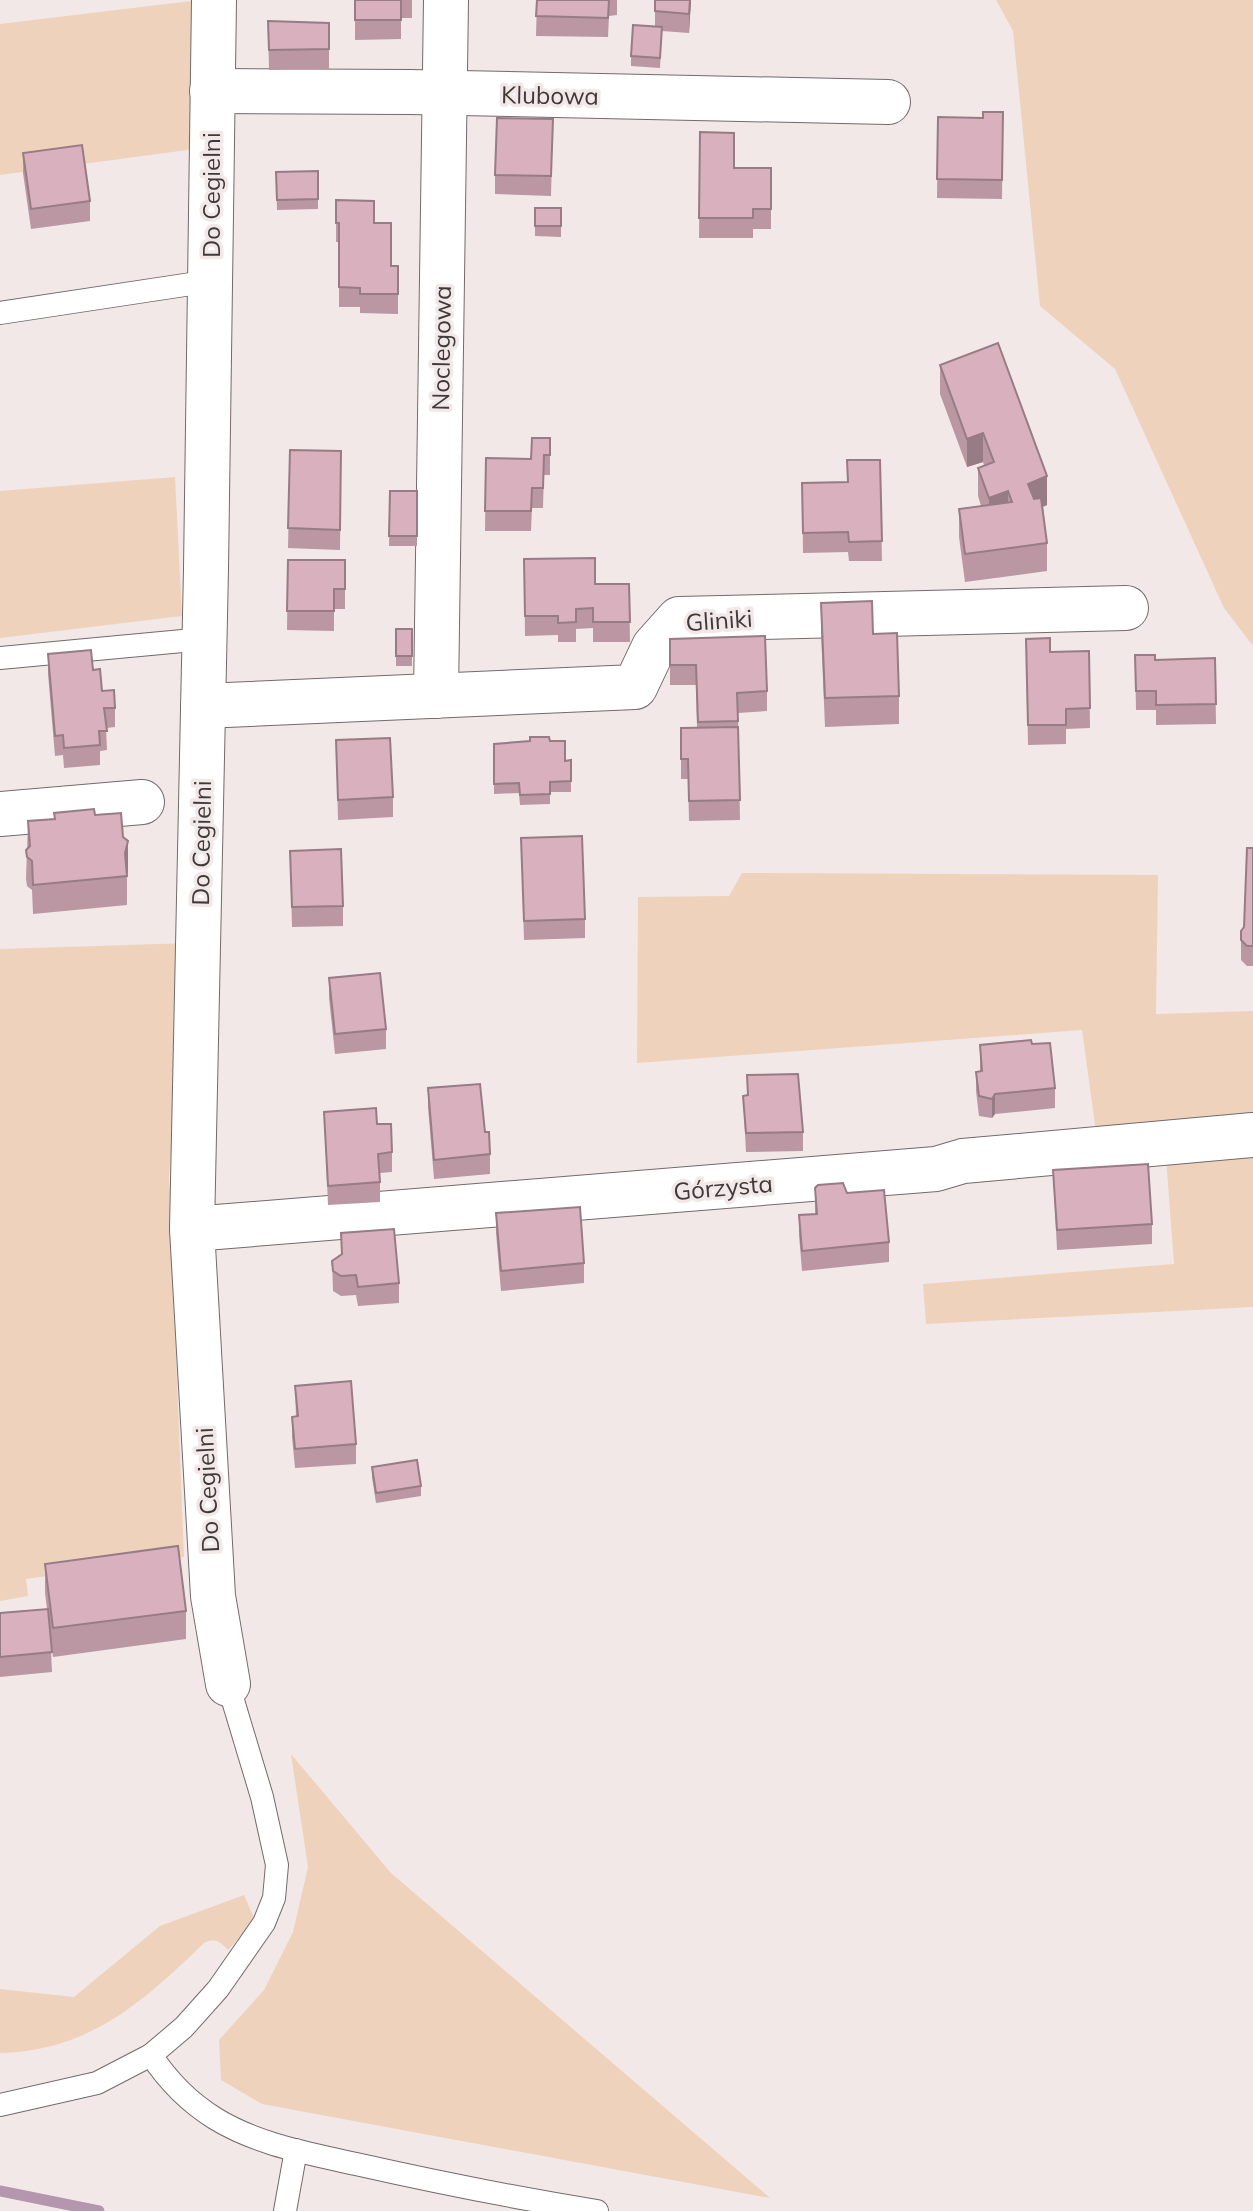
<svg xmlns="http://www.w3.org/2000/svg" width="1253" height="2211" font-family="Mulish,sans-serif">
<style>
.green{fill:#eed2bc}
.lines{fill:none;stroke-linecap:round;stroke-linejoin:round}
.stream{stroke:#b596af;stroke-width:11}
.service-casing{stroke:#736a6a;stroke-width:24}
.minor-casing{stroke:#736a6a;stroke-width:46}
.service{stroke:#fff;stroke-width:22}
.minor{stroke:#fff;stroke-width:44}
.wall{fill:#ba97a3}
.shaded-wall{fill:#977b85}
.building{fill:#d8b0be;stroke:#977b85;stroke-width:2}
.labels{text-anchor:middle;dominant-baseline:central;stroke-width:7;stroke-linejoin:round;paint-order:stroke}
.street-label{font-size:24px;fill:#3e3a3a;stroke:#f3e8e8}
</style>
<rect width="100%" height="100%" fill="#f3e8e8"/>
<g class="green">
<polygon points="199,0 195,149 0,175 0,24"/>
<polygon points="996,0 1253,0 1253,646 1224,608 1115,369 1040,306 1013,31"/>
<polygon points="175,477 182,616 0,638 0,491"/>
<polygon points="742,873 1158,875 1156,1014 1253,1011 1253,1126 1097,1139 1082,1030 637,1063 638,897 729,896"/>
<polygon points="190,943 169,1176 184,1557 26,1579 28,1596 0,1601 0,949"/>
<polygon points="1253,1149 1253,1307 926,1324 923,1284 1174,1264 1166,1158"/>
<polygon points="291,1754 391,1873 770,2198 262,2104 221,2080 219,2040 264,1990 293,1932 308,1867"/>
<path d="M244 1895 255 1920 228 1950C220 1942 215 1937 204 1943 143 2002 89 2051 0 2053V1989L74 1997 160 1926Z"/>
</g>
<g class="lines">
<polyline class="stream" points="0,2191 99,2211"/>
<g class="service-casing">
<g id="service">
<polyline points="0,313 211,281"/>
<polyline points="0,658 204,639"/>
<path d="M151 2055C168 2081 190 2103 216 2119 259 2145 308 2153 356 2164 436 2182 516 2198 597 2211"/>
<polyline points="0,2105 97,2083 151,2055 184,2027 218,1989 264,1923 274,1898 277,1865 262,1797 228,1684"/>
<polyline points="285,2211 296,2150"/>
</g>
</g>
<g class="minor-casing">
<g id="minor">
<polyline points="214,0 206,569 192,1229 213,1596 228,1684"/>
<polyline points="212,91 410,92 888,102"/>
<polyline points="436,696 446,0"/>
<polyline points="203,706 635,687 654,647 679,619 1126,608"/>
<polyline points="0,814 142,802"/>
<polyline points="192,1229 936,1169 963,1161 1253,1135"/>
</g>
</g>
<use href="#service" class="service"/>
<use href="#minor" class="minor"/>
</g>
<g class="wall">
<polygon points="355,0 412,0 412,18 401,18 401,39 355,40"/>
<polygon points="537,0 617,0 617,15 609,16 608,37 536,36"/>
<polygon points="655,0 691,0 689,33 662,31 660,68 631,66 631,56 655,27"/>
<polygon points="268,21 329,23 329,69 269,70"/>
<polygon points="1003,112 1002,199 937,198 938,117 983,118"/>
<polygon points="553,119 551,196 495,194 495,175"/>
<polygon points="700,132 734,168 771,168 771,229 753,229 753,238 699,238"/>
<polygon points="23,153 90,201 90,221 31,229 23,173"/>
<polygon points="318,171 318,209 277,210 276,172"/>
<polygon points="336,200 374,223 391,266 398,266 398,314 360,313 360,307 339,307 339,242 336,242"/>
<polygon points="535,208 561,208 561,237 535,236"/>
<polygon points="940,365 1047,505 1043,507 1047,543 1047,571 965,582 959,537 959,509 981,506 978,496 978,468 984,465 983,462 967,467 940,394"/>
<polygon points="550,438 550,475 544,475 543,508 532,508 531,531 485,531 486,458 531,459"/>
<polygon points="290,450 341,451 340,550 288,548"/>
<polygon points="847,460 880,460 882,561 849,561 848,552 803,553 802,483 847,482"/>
<polygon points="390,491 417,491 417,546 389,546"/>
<polygon points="524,559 595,584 629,584 630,642 593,642 593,628 576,629 576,642 558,642 558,635 525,636"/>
<polygon points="288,560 345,560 345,609 334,609 334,631 287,630"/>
<polygon points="821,603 873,634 899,696 899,724 825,727 821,632"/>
<rect x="396" y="629" width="16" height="37"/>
<polygon points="670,639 767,691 767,711 738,713 740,820 689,821 688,779 681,779 681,728 697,728 696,685 670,685"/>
<polygon points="1026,639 1050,652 1089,651 1090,728 1066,729 1066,744 1028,745"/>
<polygon points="48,654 93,670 102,691 115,708 115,727 106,728 107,750 100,751 100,765 64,768 63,755 55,756 48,674"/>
<polygon points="1135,655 1155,660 1215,658 1216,724 1156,725 1156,710 1136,710"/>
<polygon points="336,740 393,797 393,817 338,820"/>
<polygon points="550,741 565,761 571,760 571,792 550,792 550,804 520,805 519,793 494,794 494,744"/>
<polygon points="54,813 95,815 123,837 128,870 127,874 127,905 33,914 32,890 27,886 26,879 28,821 54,819"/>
<polygon points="521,838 585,919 585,938 524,940"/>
<polygon points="1253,848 1253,966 1247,966 1241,960 1241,931 1244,927"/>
<polygon points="290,851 343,906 343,926 292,927"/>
<polygon points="329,978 386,1029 386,1049 335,1054 329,998"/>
<polygon points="1032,1044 1055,1088 1055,1108 995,1114 992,1118 979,1116 976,1091 976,1072 980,1071 980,1045"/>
<polygon points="747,1075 803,1132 803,1151 746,1152 743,1096 747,1096"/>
<polygon points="428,1088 490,1154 490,1174 434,1179 428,1107"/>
<polygon points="324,1112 377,1124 392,1152 392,1172 380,1173 380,1202 328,1205"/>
<polygon points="1053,1170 1152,1224 1152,1244 1057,1250"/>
<polygon points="815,1188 889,1242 889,1262 802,1271 799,1235 799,1215 815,1214"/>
<polygon points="496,1213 584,1263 584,1283 501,1291 496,1233"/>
<polygon points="341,1233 399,1283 399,1303 358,1306 356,1295 341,1296 333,1291 332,1261 341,1255"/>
<polygon points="295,1386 356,1444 356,1464 295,1468 292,1437 292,1417 296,1417"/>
<polygon points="372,1467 421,1486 421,1496 376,1503 372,1477"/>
<polygon points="45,1564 186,1611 186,1639 53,1657 50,1629 52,1672 0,1677 0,1613 47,1609 45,1593"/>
</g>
<g class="shaded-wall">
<polygon points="690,0 691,0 689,33 689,14"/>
<polygon points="983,433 983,462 967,467 967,439"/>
<polygon points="1047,476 1047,505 1028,512 1028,484"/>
<polygon points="1008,491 1008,520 989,527 989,498"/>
<polygon points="128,841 128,870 127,877 125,853"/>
<polygon points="995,1094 995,1114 992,1118 992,1099"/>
</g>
<g class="building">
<rect x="355" y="0" width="46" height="20"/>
<polygon points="537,0 609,0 608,18 536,16"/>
<polygon points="655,0 690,0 689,14 655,11"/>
<polygon points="268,21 329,23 329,49 269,50"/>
<polygon points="633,25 662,27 660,58 631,56"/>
<polygon points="983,112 1003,112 1002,180 937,179 938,117 983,118"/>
<polygon points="497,118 553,119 551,176 495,175"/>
<polygon points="700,132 734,133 734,168 771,168 771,209 753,209 753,218 699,218"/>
<polygon points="82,145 90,201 31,209 23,153"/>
<polygon points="318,171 318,199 277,200 276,172"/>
<polygon points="336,200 374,201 374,223 391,223 391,266 398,266 398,294 360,294 360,288 339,287 339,223 336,223"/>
<rect x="535" y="208" width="26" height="18"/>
<polygon points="998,343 1047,476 1028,484 1034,499 1041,498 1047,543 965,554 959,509 1012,502 1008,491 989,498 978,468 994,462 983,433 967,439 940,365"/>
<polygon points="532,438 550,438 550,455 544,455 543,488 532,488 531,511 485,511 486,458 531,459"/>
<polygon points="290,450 341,451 340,530 288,528"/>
<polygon points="847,460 880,460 882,541 849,542 848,532 803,533 802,483 848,482"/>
<polygon points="390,491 417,491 417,536 389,536"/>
<polygon points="595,558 595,584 629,584 630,622 593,622 593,608 576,609 576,622 558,623 558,616 525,616 524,559"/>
<polygon points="288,560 345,560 345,589 334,589 334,611 287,611"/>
<polygon points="872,601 873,634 897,633 899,696 825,698 821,603"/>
<rect x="396" y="629" width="16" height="27"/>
<polygon points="765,636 767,691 737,693 738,721 698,722 696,665 670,665 670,639"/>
<polygon points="1050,638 1050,652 1089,651 1090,708 1066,709 1066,725 1028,725 1026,639"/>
<polygon points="91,650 93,670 100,669 102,691 114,690 115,708 104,708 107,731 99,731 100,745 64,748 63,735 55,736 48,654"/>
<polygon points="1135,655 1155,655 1155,660 1215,658 1216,704 1156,705 1156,691 1136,691"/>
<polygon points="738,727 740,800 689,801 688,759 681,759 681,728"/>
<polygon points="530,737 549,737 550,741 565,741 565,761 571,760 571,781 550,782 550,794 520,795 519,783 494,784 494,744 530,741"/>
<polygon points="390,738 393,797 338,800 336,740"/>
<polygon points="94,809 95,815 121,813 123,837 128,841 125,853 127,876 33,885 32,861 27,857 26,850 30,846 28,821 55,819 54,813"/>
<polygon points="582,836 585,919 524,921 521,838"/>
<polygon points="1247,848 1253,848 1253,946 1247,946 1241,940 1241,931 1244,927"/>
<polygon points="341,849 343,906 292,907 290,851"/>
<polygon points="380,973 386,1029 335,1034 329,978"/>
<polygon points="1031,1040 1032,1044 1050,1043 1055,1088 995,1094 992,1099 979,1096 976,1072 982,1071 980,1045"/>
<polygon points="798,1074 803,1132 746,1133 743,1096 748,1095 747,1075"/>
<polygon points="480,1084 485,1132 489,1132 490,1154 434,1160 428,1088"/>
<polygon points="376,1108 377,1124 391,1124 392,1152 378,1154 380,1182 328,1186 324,1112"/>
<polygon points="1148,1164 1152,1224 1057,1230 1053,1170"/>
<polygon points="843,1183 847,1193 884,1190 889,1242 802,1251 799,1215 817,1214 815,1188 818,1185"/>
<polygon points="580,1207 584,1263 501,1271 496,1213"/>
<polygon points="394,1229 399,1283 358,1287 356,1275 341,1276 333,1271 332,1261 342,1254 341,1233"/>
<polygon points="351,1381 356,1444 295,1449 292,1417 298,1416 295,1386"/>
<polygon points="417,1460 421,1486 376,1493 372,1467"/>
<polygon points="178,1546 186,1611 53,1628 45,1564"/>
<polygon points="48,1609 52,1652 0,1657 0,1613"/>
</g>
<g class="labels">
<g class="street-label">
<text transform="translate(550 95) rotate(1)">Klubowa</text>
<text transform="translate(211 195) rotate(-90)">Do Cegielni</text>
<text transform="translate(441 348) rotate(-89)">Noclegowa</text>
<text transform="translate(719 620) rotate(-4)">Gliniki</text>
<text transform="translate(201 843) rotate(-89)">Do Cegielni</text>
<text transform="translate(723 1187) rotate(-5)">Górzysta</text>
<text transform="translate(207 1490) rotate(-93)">Do Cegielni</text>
</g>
</g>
</svg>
